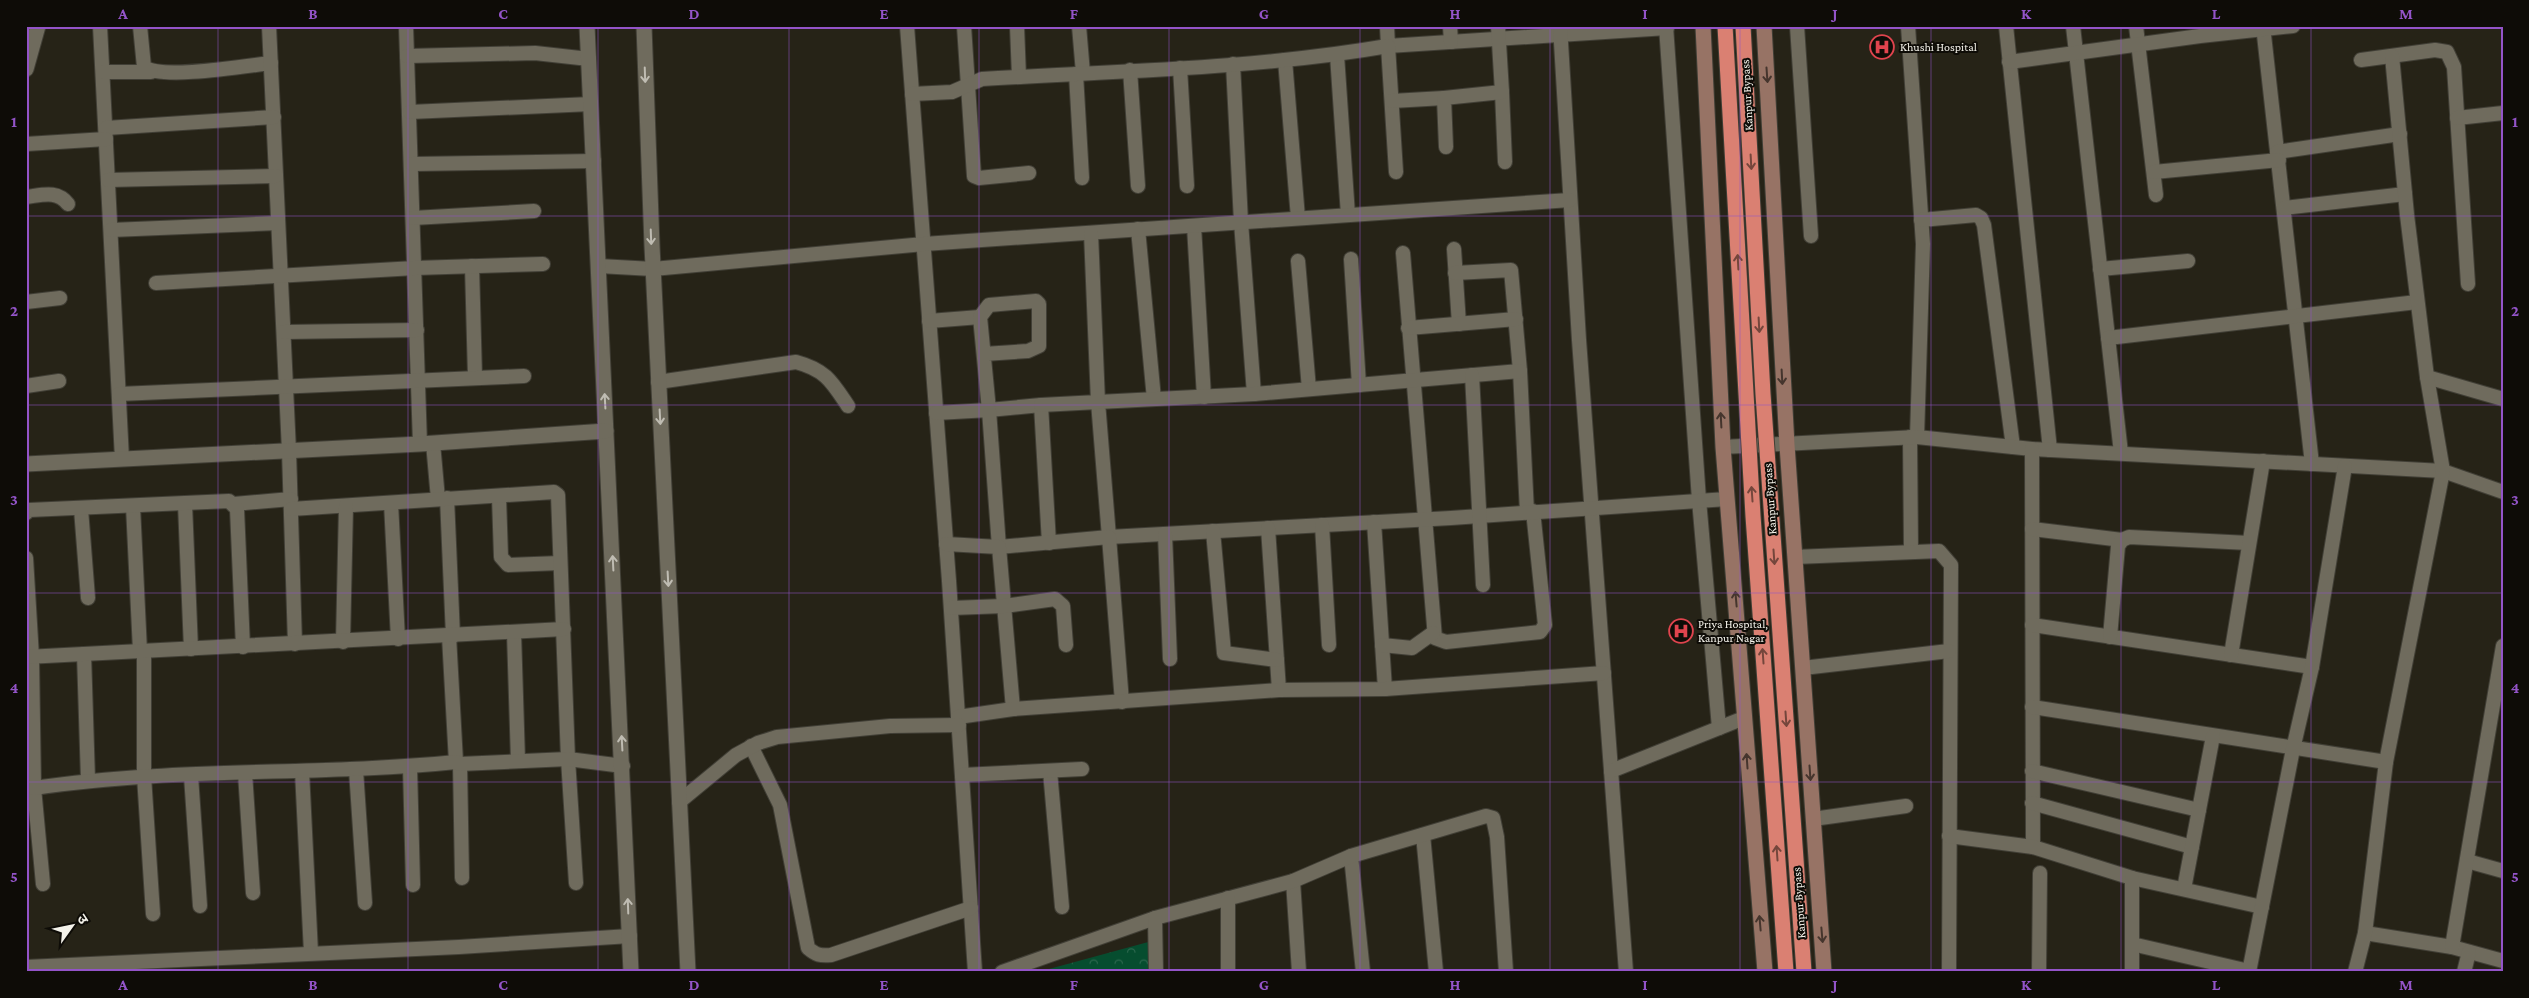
<svg xmlns="http://www.w3.org/2000/svg" width="2529" height="998" font-family="'Crimson Pro','Noto Sans Devanagari',serif">
<style>
.park{fill:url(#park-crowns)}
.lines{fill:none;stroke-linecap:round;stroke-linejoin:round}
.minor-casing{stroke:#413f36;stroke-width:16}
.tertiary-casing{stroke:#413f36;stroke-width:17}
.secondary-casing{stroke:#413f36;stroke-width:17}
.minor{stroke:#6f6b5d;stroke-width:14}
.tertiary{stroke:#6f6b5d;stroke-width:15}
.secondary{stroke:#977365;stroke-width:15}
.trunk-bridge-casing{stroke:#413f36;stroke-width:17;stroke-linecap:butt}
.trunk-bridge{stroke:#da8072;stroke-width:15}
.oneway{stroke:#bfbcb2}
.oneway2{stroke:#45352d}
.oneway3{stroke:#74463c}
.grid{fill:none;stroke:#9354c8;stroke-width:1;stroke-opacity:0.55}
.labels{text-anchor:middle;dominant-baseline:central;stroke-width:4;stroke-linejoin:round;paint-order:stroke}
.poi-label{font-size:12px;fill:#f4f2ea;stroke:#0e0c07;text-anchor:start}
.street-label{font-size:12px;fill:#f4f2ea;stroke:#0e0c07}
.neatline{fill:none;stroke:#9354c8;stroke-width:2}
.grid-label{font-size:16px;text-anchor:middle;font-weight:bold;fill:#9354c8}
</style>
<defs>
<pattern id="park-crowns" width="20" height="18" patternUnits="userSpaceOnUse" patternTransform="scale(1.25)"><rect width="20" height="18" fill="#064d2f"/><path d="M2 6a3 3 0 1 1 6 0M12 15a3 3 0 1 1 6 0" fill="none" stroke="#2b674d"/></pattern>
</defs>
<rect width="100%" height="100%" fill="#262317"/>
<polygon class="park" points="1152,941 1152,972 1038,972"/>
<g class="lines">
<g class="minor-casing">
<g id="minor">
<polyline points="100,26 122,459"/>
<path d="M140 26 144 67C162 80 245 66 271 63"/>
<polyline points="269,26 289,451 295,644"/>
<polyline points="406,26 420,444"/>
<polyline points="907,26 949,581 975,972"/>
<polyline points="964,26 974,176 979,178 1029,173"/>
<polyline points="1017,26 1019,77"/>
<polyline points="1079,26 1083,73"/>
<polyline points="1387,26 1388,46 1667,28"/>
<polyline points="1450,26 1451,42"/>
<polyline points="1560,26 1579,340 1626,972"/>
<polyline points="1666,26 1699,500 1719,728"/>
<polyline points="1797,26 1811,236"/>
<polyline points="1908,26 1923,244 1917,437"/>
<polyline points="2006,26 2050,450"/>
<polyline points="2073,26 2121,453"/>
<polyline points="2136,26 2156,195"/>
<polyline points="2263,26 2312,464"/>
<polyline points="1337,55 1348,215"/>
<polyline points="407,56 535,53 589,59"/>
<polyline points="1285,60 1298,218"/>
<polyline points="2361,60 2435,50 2447,52 2454,67 2468,284"/>
<polyline points="2009,62 2200,36 2293,26"/>
<polyline points="1233,64 1241,222 1254,394"/>
<polyline points="1180,68 1187,186"/>
<polyline points="1130,70 1138,186"/>
<polyline points="103,72 151,72"/>
<polyline points="1076,74 1082,178"/>
<polyline points="1502,92 1505,162"/>
<path d="M912 94 952 92 982 79C1118 71 1255 69 1388 46L1396 172"/>
<polyline points="1392,101 1444,98"/>
<polyline points="410,112 591,104"/>
<polyline points="2457,118 2503,113"/>
<polyline points="106,128 274,117"/>
<polyline points="26,144 106,139"/>
<polyline points="1446,147 1444,98 1502,92 1498,26"/>
<polyline points="2277,152 2400,134"/>
<polyline points="412,164 594,161"/>
<polyline points="2154,172 2279,160"/>
<polyline points="108,180 276,176"/>
<path d="M26 197C43 195 57 190 68 204"/>
<polyline points="2284,208 2405,194"/>
<polyline points="413,218 534,211"/>
<polyline points="1921,220 1976,215 1981,218 1984,225 2013,447"/>
<polyline points="1194,226 1204,397"/>
<polyline points="1138,229 1154,399"/>
<polyline points="111,230 278,223"/>
<polyline points="1454,249 1459,324"/>
<polyline points="1403,253 1435,638 1446,642 1540,632 1545,625 1533,511"/>
<polyline points="1351,259 1359,385"/>
<polyline points="1298,261 1309,389"/>
<polyline points="472,266 475,377"/>
<polyline points="599,266 653,269 924,244 1570,200"/>
<polyline points="2100,269 2188,261"/>
<polyline points="1455,273 1511,270 1520,371 1527,512"/>
<polyline points="156,283 415,268 543,264"/>
<polyline points="26,302 60,298"/>
<polyline points="929,321 980,317"/>
<polyline points="1408,328 1516,319"/>
<polyline points="284,332 417,330"/>
<polyline points="2108,338 2417,302"/>
<polyline points="984,354 1028,351 1039,346 1039,304 1036,301 989,305 980,317 989,410 1041,405 1049,543"/>
<polyline points="1520,371 1254,394 1098,402 1109,537 1451,518 1727,499"/>
<polyline points="1472,375 1483,585"/>
<polyline points="2427,377 2503,399"/>
<path d="M658 382 796 362C826 370 832 382 848 406"/>
<polyline points="26,386 59,381"/>
<polyline points="119,394 524,376"/>
<polyline points="1041,405 1098,402 1091,233"/>
<polyline points="936,413 989,410 999,547 1109,537 1122,702"/>
<polyline points="1910,437 1911,551"/>
<polyline points="433,443 438,499"/>
<polyline points="1723,447 1917,437 2032,449 2443,471 2503,492"/>
<polyline points="2032,449 2033,847"/>
<polyline points="499,497 501,557 508,565 560,563"/>
<polyline points="447,498 453,636"/>
<polyline points="391,503 398,639"/>
<polyline points="185,504 191,649"/>
<polyline points="234,504 291,499"/>
<polyline points="133,506 140,651"/>
<polyline points="81,509 88,598"/>
<polyline points="291,509 554,492 558,495 568,759 576,883"/>
<polyline points="26,513 29,510 229,501 237,509 243,647"/>
<polyline points="1374,522 1385,689"/>
<polyline points="1322,525 1329,645"/>
<polyline points="1268,528 1279,690"/>
<polyline points="2032,529 2122,540"/>
<polyline points="1213,531 1224,653 1277,660"/>
<polyline points="1165,534 1170,659"/>
<polyline points="946,544 999,547 1013,709"/>
<polyline points="1795,557 1939,551 1951,565 1949,972"/>
<polyline points="26,558 32,657 34,788 43,884"/>
<polyline points="951,608 1004,606 1055,599 1063,606 1066,645"/>
<polyline points="2032,625 2312,667"/>
<polyline points="514,633 518,761"/>
<polyline points="449,636 456,762"/>
<polyline points="2110,637 2118,546 2122,540 2129,537 2249,543"/>
<polyline points="343,642 346,506"/>
<polyline points="1382,645 1412,648 1433,633"/>
<polyline points="144,651 144,776 153,914"/>
<polyline points="84,654 88,780"/>
<polyline points="2231,655 2263,461"/>
<polyline points="26,657 564,629"/>
<polyline points="1803,668 1949,651"/>
<polyline points="2032,707 2386,762"/>
<polyline points="958,717 1013,709 1279,690 1385,689 1604,673"/>
<path d="M751 746 780 805 808 948C816 955 820 956 831 955L971 908"/>
<polyline points="460,764 462,878"/>
<polyline points="410,767 413,885"/>
<polyline points="356,770 365,903"/>
<polyline points="302,771 311,953"/>
<polyline points="1050,771 1062,907"/>
<polyline points="1611,771 1744,718"/>
<polyline points="2032,771 2199,810"/>
<polyline points="245,773 253,893"/>
<polyline points="962,775 1082,769"/>
<polyline points="191,776 200,906"/>
<path d="M34 788C173 767 315 776 456 762L460 764 568 759 623 766"/>
<polyline points="679,802 736,755 758,743 777,737 890,726 959,725"/>
<polyline points="2032,803 2192,847"/>
<polyline points="1813,819 1906,806"/>
<polyline points="1423,835 1436,972"/>
<polyline points="1949,836 2033,847 2132,878 2262,907"/>
<polyline points="1351,856 1363,972"/>
<polyline points="2467,861 2503,871"/>
<polyline points="1293,881 1299,972"/>
<polyline points="2184,889 2213,736"/>
<polyline points="2365,933 2452,947 2503,961"/>
<polyline points="2132,944 2249,971"/>
<polyline points="2452,947 2503,646"/>
<polyline points="26,967 459,947 630,936"/>
<polyline points="1002,972 1155,918"/>
<polyline points="1156,972 1155,918 1293,881 1351,856 1486,816 1493,818 1497,837 1506,972"/>
<polyline points="1228,972 1228,898"/>
<polyline points="2039,972 2040,873"/>
<polyline points="2132,972 2132,878"/>
<polyline points="2249,972 2293,749 2312,667 2345,466"/>
<polyline points="2355,972 2365,933 2386,762 2443,471 2427,377 2407,215 2392,56"/>
<polyline points="2464,972 2469,952"/>
</g>
</g>
<g class="tertiary-casing">
<g id="tertiary">
<polyline points="587,26 631,972"/>
<polyline points="644,26 652,246 688,972"/>
<polyline points="26,69 38,26"/>
<polyline points="26,464 420,444 606,431"/>
</g>
</g>
<g class="secondary-casing">
<g id="secondary">
<polyline points="1703,26 1723,447 1765,972"/>
<polyline points="1764,26 1787,445 1824,972"/>
</g>
</g>
<use href="#minor" class="minor"/>
<use href="#tertiary" class="tertiary"/>
<use href="#secondary" class="secondary"/>
<g class="trunk-bridge-casing">
<g id="trunk-bridge">
<polyline points="1725,26 1753,516 1786,972"/>
<polyline points="1743,26 1763,394 1804,972"/>
</g>
</g>
<use href="#trunk-bridge" class="trunk-bridge"/>
</g>
<defs><path id="oneway-shaft" d="M-6 0H5M1.5-3L5.5 0L1.5 3" fill="none" stroke-width="1.6" stroke-linecap="round" stroke-linejoin="round" transform="scale(1.25)"/></defs>
<g class="oneway">
<use href="#oneway-shaft" transform="translate(645 75) rotate(88)"/>
<use href="#oneway-shaft" transform="translate(651 237) rotate(88)"/>
<use href="#oneway-shaft" transform="translate(605 401) rotate(-93)"/>
<use href="#oneway-shaft" transform="translate(660 417) rotate(87)"/>
<use href="#oneway-shaft" transform="translate(613 563) rotate(-93)"/>
<use href="#oneway-shaft" transform="translate(668 579) rotate(87)"/>
<use href="#oneway-shaft" transform="translate(622 743) rotate(-93)"/>
<use href="#oneway-shaft" transform="translate(628 906) rotate(-92)"/>
</g>
<g class="oneway2">
<use href="#oneway-shaft" transform="translate(1767 75) rotate(86)"/>
<use href="#oneway-shaft" transform="translate(1782 377) rotate(87)"/>
<use href="#oneway-shaft" transform="translate(1721 420) rotate(-93)"/>
<use href="#oneway-shaft" transform="translate(1736 599) rotate(-95)"/>
<use href="#oneway-shaft" transform="translate(1747 761) rotate(-94)"/>
<use href="#oneway-shaft" transform="translate(1810 773) rotate(86)"/>
<use href="#oneway-shaft" transform="translate(1760 923) rotate(-95)"/>
<use href="#oneway-shaft" transform="translate(1822 935) rotate(85)"/>
</g>
<g class="oneway3">
<use href="#oneway-shaft" transform="translate(1751 162) rotate(87)"/>
<use href="#oneway-shaft" transform="translate(1738 262) rotate(-93)"/>
<use href="#oneway-shaft" transform="translate(1759 325) rotate(87)"/>
<use href="#oneway-shaft" transform="translate(1752 494) rotate(-94)"/>
<use href="#oneway-shaft" transform="translate(1774 557) rotate(86)"/>
<use href="#oneway-shaft" transform="translate(1763 656) rotate(-94)"/>
<use href="#oneway-shaft" transform="translate(1786 719) rotate(86)"/>
<use href="#oneway-shaft" transform="translate(1777 853) rotate(-94)"/>
</g>
<path class="grid" d="M218 26V972M408 26V972M598 26V972M789 26V972M979 26V972M1169 26V972M1360 26V972M1550 26V972M1740 26V972M1931 26V972M2121 26V972M2311 26V972M26 216H2503M26 405H2503M26 593H2503M26 782H2503"/>
<defs>
<g id="hospital-ring" transform="scale(1.25)"><circle r="9.5" fill="#0e0c07" stroke="#e0444e" stroke-width="1.5"/><path d="M-5-5h3v3.5h4V-5h3V5h-3V1.5h-4V5h-3Z" fill="#e0444e"/></g>
</defs>
<g fill-rule="evenodd">
<use href="#hospital-ring" x="1882" y="47"/>
<use href="#hospital-ring" x="1681" y="631"/>
</g>
<g class="labels">
<g class="poi-label">
<text x="1900" y="47">Khushi Hospital</text>
<text x="1698" y="624">Priya Hospital,<tspan x="1698" dy="14">Kanpur Nagar</tspan></text>
</g>
<g class="street-label">
<text transform="translate(1747 95) rotate(-93)">Kanpur Bypass</text>
<text transform="translate(1770 499) rotate(-94)">Kanpur Bypass</text>
<text transform="translate(1799 903) rotate(-94)">Kanpur Bypass</text>
</g>
</g>
<rect width="2529" height="998" fill="none" stroke="#0e0c07" stroke-width="55"/>
<g transform="translate(72 926) rotate(57)" stroke="#0e0c07" stroke-width="4" paint-order="stroke">
<path d="M0-4L9 19L0 12L-9 19Z" fill="#f4f2ea"/>
<text y="-8" font-size="14" font-weight="bold" text-anchor="middle" fill="#f4f2ea">उ</text>
</g>
<rect x="28" y="28" width="2474" height="942" class="neatline"/>
<g class="grid-label">
<text x="123" y="19">A</text>
<text x="313" y="19">B</text>
<text x="503" y="19">C</text>
<text x="694" y="19">D</text>
<text x="884" y="19">E</text>
<text x="1074" y="19">F</text>
<text x="1264" y="19">G</text>
<text x="1455" y="19">H</text>
<text x="1645" y="19">I</text>
<text x="1835" y="19">J</text>
<text x="2026" y="19">K</text>
<text x="2216" y="19">L</text>
<text x="2406" y="19">M</text>
<text x="14" y="127">1</text>
<text x="2515" y="127">1</text>
<text x="14" y="316">2</text>
<text x="2515" y="316">2</text>
<text x="14" y="505">3</text>
<text x="2515" y="505">3</text>
<text x="14" y="693">4</text>
<text x="2515" y="693">4</text>
<text x="14" y="882">5</text>
<text x="2515" y="882">5</text>
<text x="123" y="990">A</text>
<text x="313" y="990">B</text>
<text x="503" y="990">C</text>
<text x="694" y="990">D</text>
<text x="884" y="990">E</text>
<text x="1074" y="990">F</text>
<text x="1264" y="990">G</text>
<text x="1455" y="990">H</text>
<text x="1645" y="990">I</text>
<text x="1835" y="990">J</text>
<text x="2026" y="990">K</text>
<text x="2216" y="990">L</text>
<text x="2406" y="990">M</text>
</g>
</svg>
